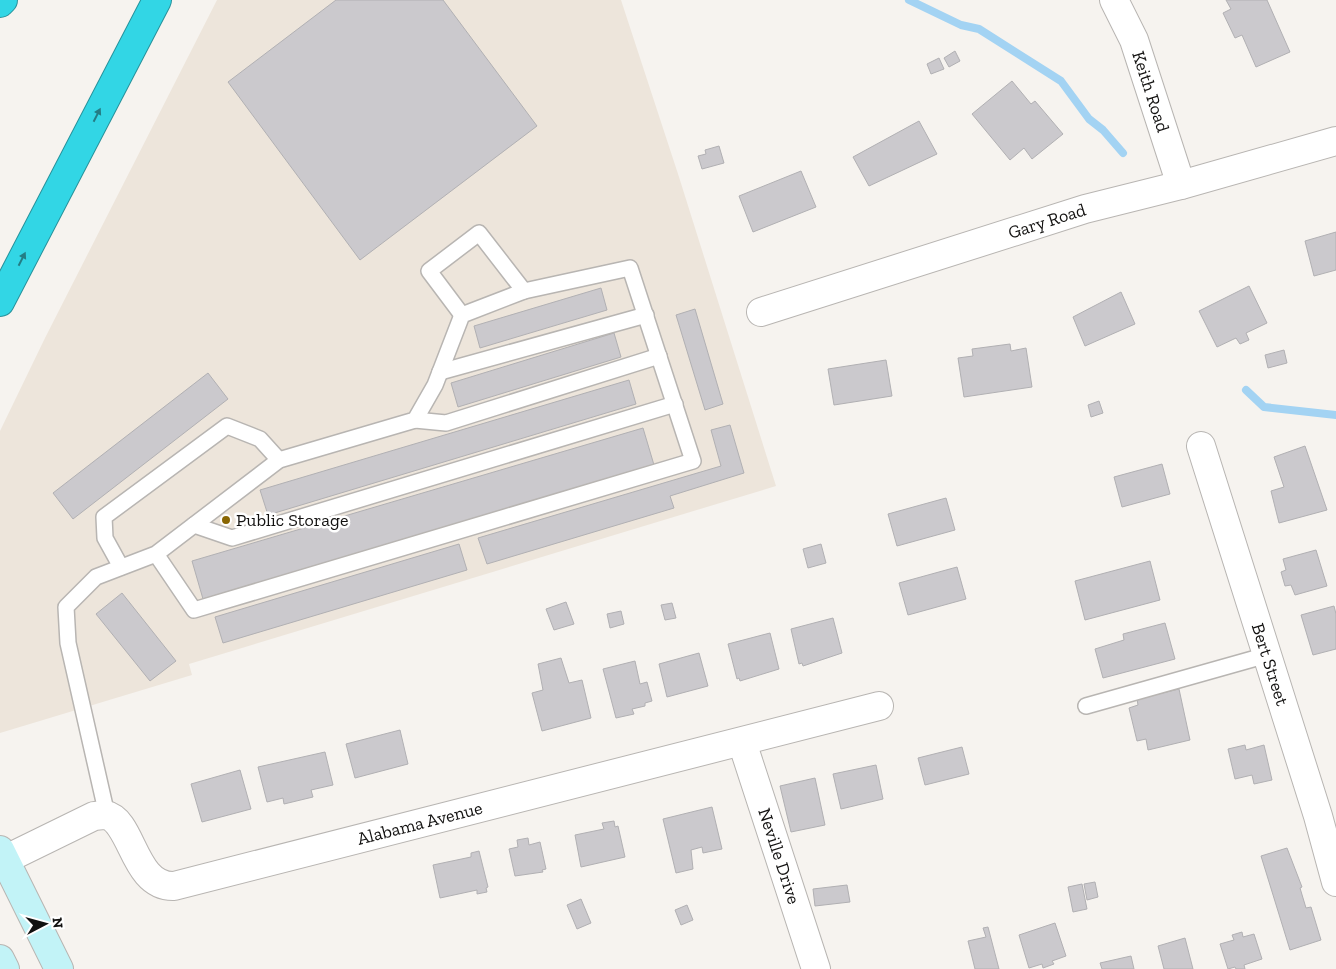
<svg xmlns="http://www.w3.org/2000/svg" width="1336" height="969" font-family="'Zilla Slab',serif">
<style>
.built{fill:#ede5db}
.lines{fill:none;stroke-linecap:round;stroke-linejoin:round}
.stream{stroke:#a3d3f3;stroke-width:8}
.building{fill:#cbc9cd;stroke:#b1b0b3}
.lane-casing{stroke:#b8b5b2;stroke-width:18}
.street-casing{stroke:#b8b5b2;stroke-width:30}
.secondary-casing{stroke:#b8b5b2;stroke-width:30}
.highway-casing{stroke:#27919a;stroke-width:30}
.lane{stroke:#fff;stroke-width:15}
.street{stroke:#fff;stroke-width:28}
.secondary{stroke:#c2f3f7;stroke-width:28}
.highway{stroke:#32d6e5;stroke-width:28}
.oneway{fill:#247d85}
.poi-dot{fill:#896603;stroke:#fff;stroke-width:2}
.labels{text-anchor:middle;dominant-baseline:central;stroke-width:5;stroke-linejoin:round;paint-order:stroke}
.street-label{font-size:18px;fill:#121110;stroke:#fff}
.poi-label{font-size:18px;fill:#121110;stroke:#fff;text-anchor:start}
</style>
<rect width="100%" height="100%" fill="#f6f3ef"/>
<polygon class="built" points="217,0 621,0 679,177 776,486 189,664 192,675 0,733 0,431 45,338"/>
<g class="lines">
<g class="stream">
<polyline points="909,0 961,25 979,29 1061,81 1089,119 1103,130 1123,153"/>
<polyline points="1246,390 1264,407 1336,415"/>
</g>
</g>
<g class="building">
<polygon points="336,0 443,0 537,126 360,260 228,82"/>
<polygon points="1226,0 1267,0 1290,52 1256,67 1242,35 1235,38 1223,13 1231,9"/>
<polygon points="955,51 960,61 949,67 944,58"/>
<polygon points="939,58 944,69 931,74 927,64"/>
<polygon points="1012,81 1031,104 1035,101 1063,134 1032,159 1024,148 1010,160 972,114"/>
<polygon points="919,121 937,154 869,186 853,157"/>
<polygon points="719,146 724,163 702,169 698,156 706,154 705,150"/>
<polygon points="801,171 816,207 753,232 739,196"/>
<polygon points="1336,232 1336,270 1314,276 1305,241"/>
<polygon points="1249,286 1267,323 1246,333 1249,340 1240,344 1236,338 1217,347 1199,311"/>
<polygon points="601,288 607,310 480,348 474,326"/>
<polygon points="1121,292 1135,324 1085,346 1073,317"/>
<polygon points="695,309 723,404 705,410 676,315"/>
<polygon points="614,333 621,357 458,407 451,383"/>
<polygon points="1010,344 1011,351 1026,348 1032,387 964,397 958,358 973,356 972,349"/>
<polygon points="1284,350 1287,363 1268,368 1265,355"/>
<polygon points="886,360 892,396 834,405 828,369"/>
<polygon points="208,373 228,399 73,519 53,493"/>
<polygon points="629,380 636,404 268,515 260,490"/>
<polygon points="1099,401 1103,413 1091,417 1088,405"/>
<polygon points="730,425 744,473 670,496 674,508 487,564 478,538 721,466 711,430"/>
<polygon points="643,428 654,465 203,599 192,561"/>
<polygon points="1305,446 1327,510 1279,523 1271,491 1284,487 1274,457"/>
<polygon points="1162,464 1170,494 1122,507 1114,477"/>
<polygon points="946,498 955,530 897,546 888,514"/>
<polygon points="459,544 467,570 223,643 215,617"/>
<polygon points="821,544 826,563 808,568 803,549"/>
<polygon points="1316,550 1327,586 1295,595 1291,585 1285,586 1281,572 1286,570 1283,559"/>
<polygon points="1150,561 1160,600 1085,620 1075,581"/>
<polygon points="957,567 966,599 908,615 899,583"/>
<polygon points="122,593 176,661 150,681 96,614"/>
<polygon points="566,602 574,624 554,630 546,609"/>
<polygon points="672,603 676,618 665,620 661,605"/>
<polygon points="1334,606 1336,614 1336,649 1313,655 1301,615"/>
<polygon points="621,611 624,624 610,628 607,614"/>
<polygon points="833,618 842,653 803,666 802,663 799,664 791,629"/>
<polygon points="1165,623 1175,659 1103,678 1095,649 1124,640 1123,634"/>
<polygon points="770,633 779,669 740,681 739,678 737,679 728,644"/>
<polygon points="699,653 708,686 667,697 659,664"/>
<polygon points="561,658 569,683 582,680 591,718 542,731 532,693 543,690 538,664"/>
<polygon points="635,661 640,684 647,682 652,701 645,703 645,706 632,709 634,714 616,718 603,669"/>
<polygon points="1179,689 1190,740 1148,750 1146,739 1137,741 1129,708 1138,705 1137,699"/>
<polygon points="400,730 408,764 355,778 346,744"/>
<polygon points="1245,745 1246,750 1264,745 1272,780 1254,784 1252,775 1235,779 1228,749"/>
<polygon points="962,747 969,774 925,785 918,758"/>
<polygon points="325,752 333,785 311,790 313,797 284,804 283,798 267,802 258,767"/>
<polygon points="876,765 883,799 841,809 833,774"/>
<polygon points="240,770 251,809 202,822 191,784"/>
<polygon points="815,778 825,825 791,832 780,786"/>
<polygon points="712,807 722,849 703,853 702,847 691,850 693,869 676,873 663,819"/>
<polygon points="614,821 615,827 618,826 625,857 581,867 575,835 604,829 602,823"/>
<polygon points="528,838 529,845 540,842 546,869 542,870 543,872 515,876 509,849 518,847 517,840"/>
<polygon points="1287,848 1302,887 1300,888 1306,908 1311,907 1321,940 1290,950 1261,856"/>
<polygon points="479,851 488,887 486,888 487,892 477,894 477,890 440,898 433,865 471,857 471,853"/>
<polygon points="1095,882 1098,897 1087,900 1084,884"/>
<polygon points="1082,884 1087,909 1073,912 1068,887"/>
<polygon points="847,885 850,902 815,906 813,889"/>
<polygon points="581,899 591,923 577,929 567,905"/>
<polygon points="687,905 693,920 681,925 675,910"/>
<polygon points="1055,923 1066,956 1052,961 1054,964 1043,968 1042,964 1029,968 1019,935"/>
<polygon points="988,927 999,969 975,969 968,941 986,937 983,928"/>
<polygon points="1242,932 1243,937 1254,934 1262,959 1244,965 1245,969 1236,969 1235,967 1228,969 1220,944 1234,940 1232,935"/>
<polygon points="1185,938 1193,969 1164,969 1158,946"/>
<polygon points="1131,956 1134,969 1102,969 1100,963"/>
</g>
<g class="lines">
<g class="lane-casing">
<g id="lane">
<polyline points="462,315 429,271 479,233 524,291"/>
<polyline points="440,372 646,315"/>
<polyline points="415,420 446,423 659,356"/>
<polyline points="194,525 232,538 675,404"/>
<polyline points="121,567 105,538 104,517 227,426 260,439 279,460"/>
<polyline points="1086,706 1267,655"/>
<polyline points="107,815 68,643 66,607 96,577 156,554 279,460 415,420 435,385 462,315 524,291 630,268 693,461 194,610 156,554"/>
</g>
</g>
<g class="street-casing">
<g id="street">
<path id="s1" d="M1114 0 1134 40 1181 185"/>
<path id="s2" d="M761 312 1085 209 1181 185 1336 141"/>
<path id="s3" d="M1201 446 1318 816 1336 882"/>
<path id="s4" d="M742 742 816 969"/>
<path id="s5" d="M0 862 94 816C98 816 103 815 106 815 133 821 133 887 174 886L879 706"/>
</g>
</g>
<g class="secondary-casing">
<g id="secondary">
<polyline points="0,850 59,969"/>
<polyline points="0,959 5,969"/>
</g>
</g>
<g class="highway-casing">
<g id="highway">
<polyline points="0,3 3,0"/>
<polyline points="0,302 157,0"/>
</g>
</g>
<use href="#lane" class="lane"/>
<use href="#street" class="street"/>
<use href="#secondary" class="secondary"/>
<use href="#highway" class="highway"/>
</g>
<defs><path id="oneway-solid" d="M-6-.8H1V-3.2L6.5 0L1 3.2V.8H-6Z" transform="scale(1.25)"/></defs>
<g class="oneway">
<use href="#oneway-solid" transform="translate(97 115) rotate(-63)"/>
<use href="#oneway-solid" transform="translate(22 259) rotate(-63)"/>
</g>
<circle class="poi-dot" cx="226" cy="520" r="5"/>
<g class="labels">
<g class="street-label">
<text stroke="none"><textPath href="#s1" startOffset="99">Keith Road</textPath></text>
<text stroke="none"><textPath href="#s2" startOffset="300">Gary Road</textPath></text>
<text stroke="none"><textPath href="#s3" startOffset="229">Bert Street</textPath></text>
<text stroke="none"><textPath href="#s5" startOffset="474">Alabama Avenue</textPath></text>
<text stroke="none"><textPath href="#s4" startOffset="120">Neville Drive</textPath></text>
</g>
<g class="poi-label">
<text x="236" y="520">Public Storage</text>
</g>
</g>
<g transform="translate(45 924) rotate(84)" stroke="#ffffff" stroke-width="4" paint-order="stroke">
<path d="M0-4L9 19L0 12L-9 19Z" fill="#121110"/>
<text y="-8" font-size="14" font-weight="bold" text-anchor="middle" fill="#121110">N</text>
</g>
</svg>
